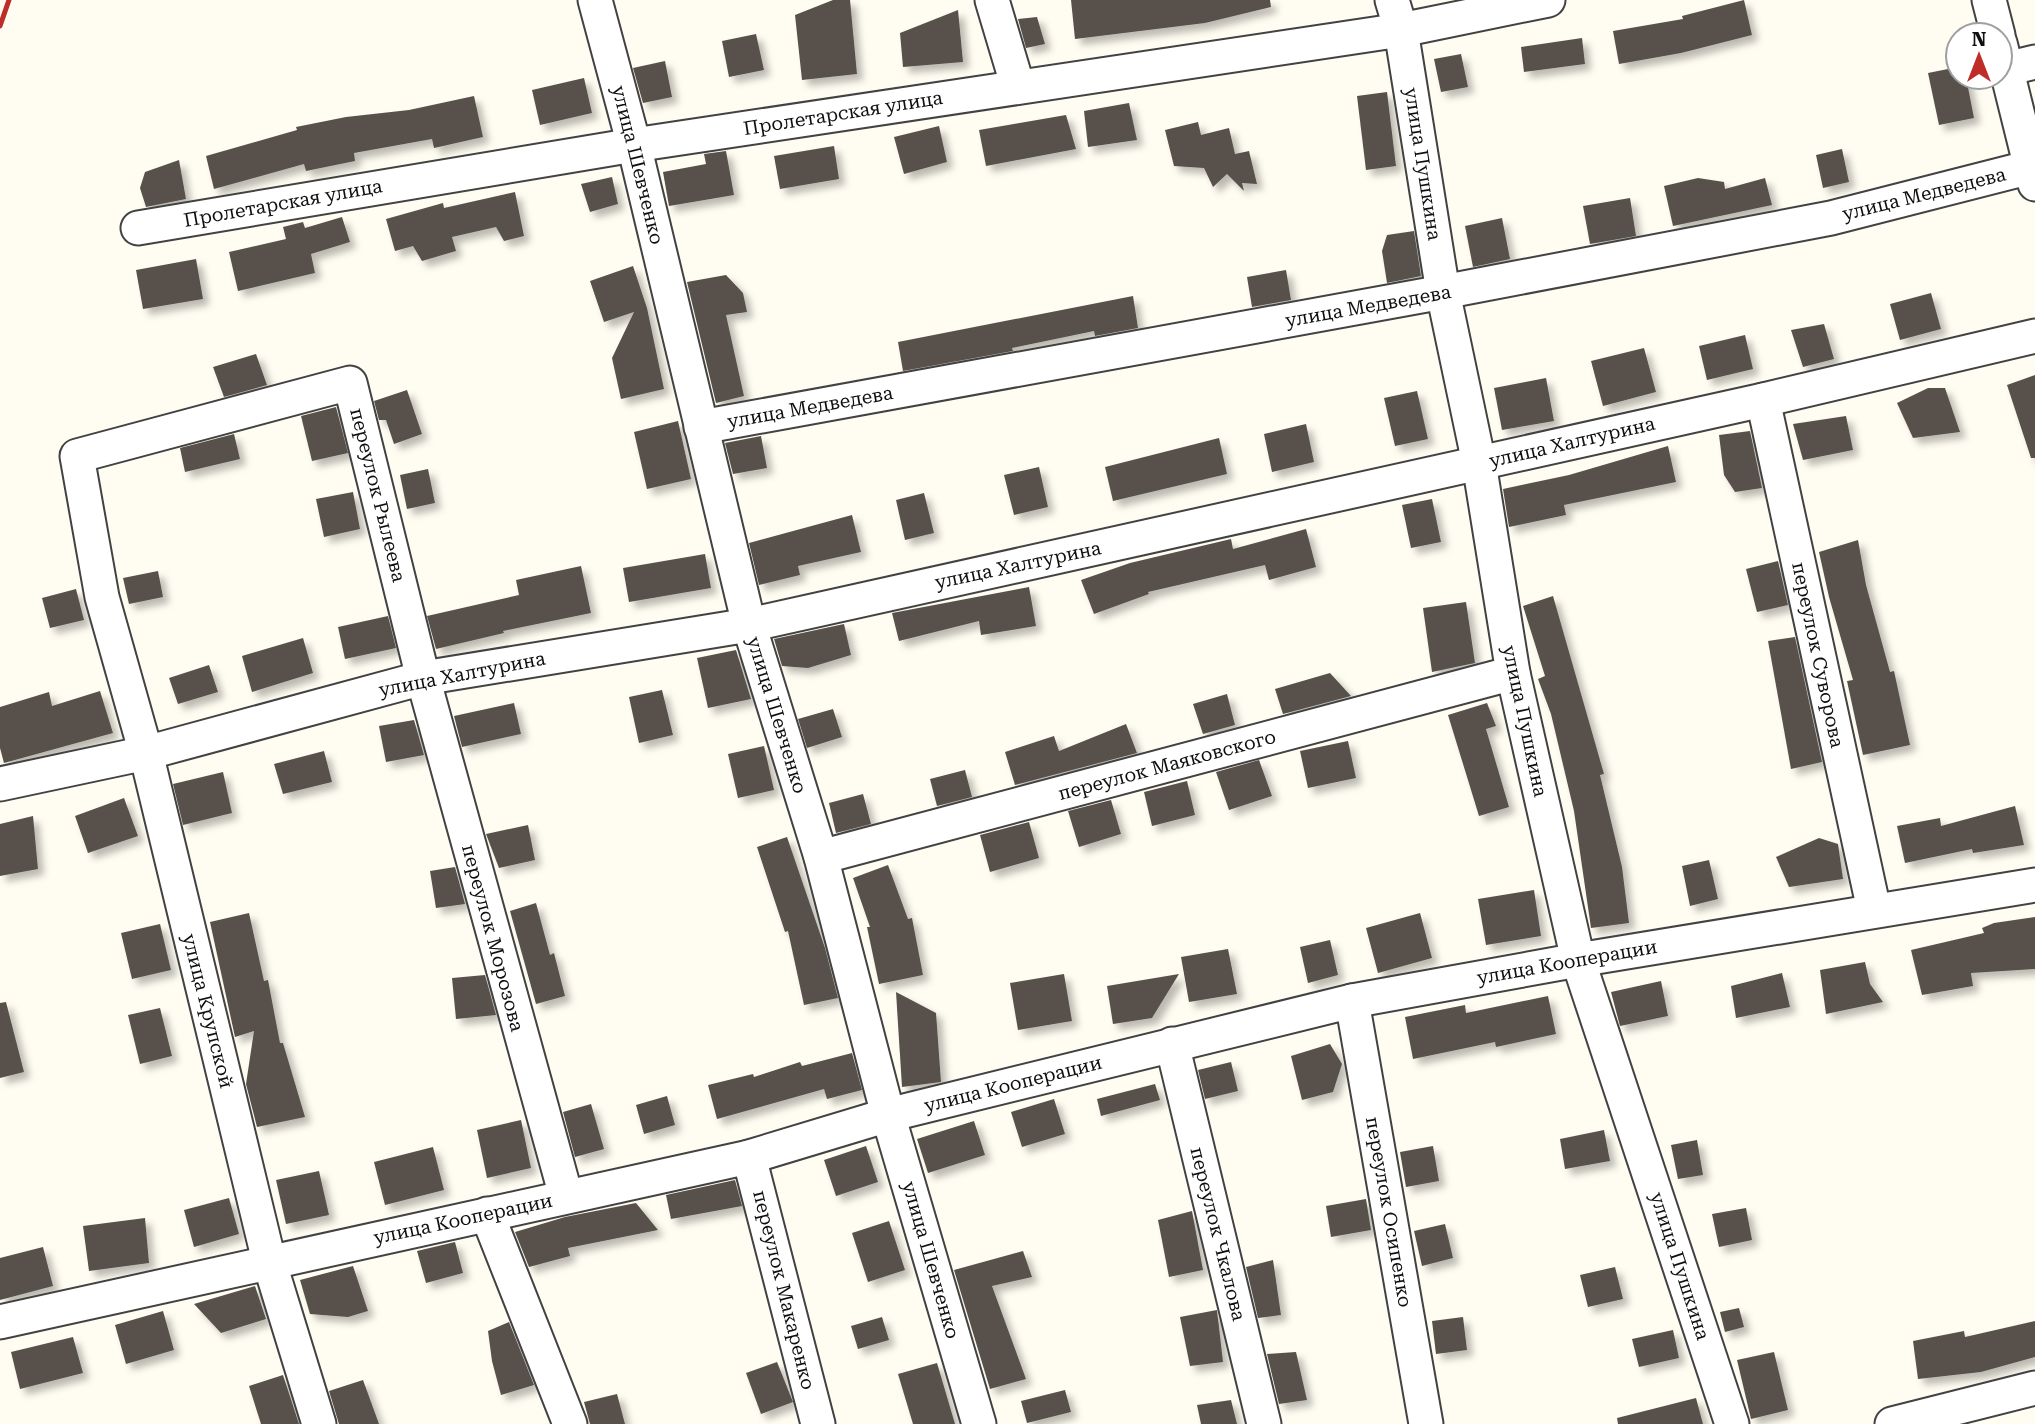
<svg xmlns="http://www.w3.org/2000/svg" width="2035" height="1424" font-family="'Roboto Serif',serif">
<style>
.building{fill:#58514b;filter:url(#shadow)}
.lines{fill:none;stroke-linecap:round;stroke-linejoin:round}
.minor-casing{stroke:#424242;stroke-width:37}
.minor{stroke:#fff;stroke-width:33}
.rail{stroke:#be2d28;stroke-width:5}
.labels{text-anchor:middle;dominant-baseline:central;stroke-width:7;stroke-linejoin:round;paint-order:stroke}
.street-label{font-size:19px;fill:#0f0f0f;stroke:#fff}
</style>
<defs>
<filter id="shadow"><feDropShadow dx="6" dy="6" stdDeviation="3.5" flood-color="#0004"/></filter>
</defs>
<rect width="100%" height="100%" fill="#fffdf1"/>
<g class="building">
<polygon points="833,0 850,0 857,74 802,80 795,15"/>
<polygon points="1071,0 1270,0 1271,7 1205,23 1075,39"/>
<polygon points="1744,0 1752,35 1681,53 1619,64 1613,31 1683,19 1682,16"/>
<polygon points="958,10 963,62 903,67 900,33"/>
<polygon points="1037,17 1045,44 1026,48 1018,19"/>
<polygon points="756,34 764,70 729,77 722,41"/>
<polygon points="1582,38 1585,64 1524,72 1521,47"/>
<polygon points="1461,54 1468,87 1441,92 1434,59"/>
<polygon points="665,61 672,97 643,103 633,68"/>
<polygon points="1958,67 1958,77 1966,77 1974,118 1939,125 1928,73"/>
<polygon points="584,78 592,113 540,125 532,90"/>
<polygon points="1387,92 1396,166 1366,170 1357,96"/>
<polygon points="474,96 483,137 434,148 432,139 354,153 355,161 306,171 304,164 214,189 206,156 297,130 296,127 346,117 409,110"/>
<polygon points="1129,103 1137,140 1088,147 1084,111"/>
<polygon points="1066,115 1076,149 986,166 979,130"/>
<polygon points="1198,122 1201,135 1229,128 1235,154 1249,151 1257,184 1242,183 1244,191 1227,174 1213,187 1204,168 1174,166 1165,130"/>
<polygon points="939,126 947,162 904,174 894,137"/>
<polygon points="834,146 839,179 780,189 774,156"/>
<polygon points="1842,149 1849,182 1823,188 1816,155"/>
<polygon points="726,151 734,195 669,206 663,172 706,164 704,154"/>
<polygon points="179,160 186,199 146,207 140,188 145,172"/>
<polygon points="612,177 618,204 590,212 581,184"/>
<polygon points="1698,178 1724,182 1725,189 1765,178 1772,205 1673,226 1664,186"/>
<polygon points="515,192 524,236 504,241 496,227 452,237 456,251 422,261 413,246 395,251 386,219 443,203 444,208"/>
<polygon points="1630,198 1636,236 1590,244 1583,206"/>
<polygon points="342,217 350,242 311,254 315,273 238,291 229,252 286,239 283,227 303,222 305,228"/>
<polygon points="1502,218 1510,259 1473,267 1465,226"/>
<polygon points="1414,231 1421,276 1387,283 1382,251 1387,235"/>
<polygon points="196,259 203,299 143,309 136,270"/>
<polygon points="633,266 647,308 664,389 621,399 612,358 634,312 604,322 590,281"/>
<polygon points="1286,270 1291,300 1252,307 1247,277"/>
<polygon points="726,275 743,293 747,312 726,315 744,396 716,403 687,282"/>
<polygon points="1931,293 1941,329 1900,340 1890,304"/>
<polygon points="1133,296 1138,328 1095,336 1094,331 1012,348 1013,351 903,371 898,342"/>
<polygon points="1824,324 1834,359 1803,367 1791,330"/>
<polygon points="1745,335 1753,369 1707,380 1699,346"/>
<polygon points="1644,348 1656,392 1603,406 1591,361"/>
<polygon points="256,354 267,385 224,397 213,367"/>
<polygon points="2035,375 2035,458 2031,458 2007,385"/>
<polygon points="1546,378 1554,421 1502,430 1494,388"/>
<polygon points="1928,388 1945,388 1960,432 1913,438 1897,403"/>
<polygon points="407,390 422,434 394,444 386,420 379,420 374,401"/>
<polygon points="1417,391 1428,439 1395,446 1384,398"/>
<polygon points="336,407 348,453 312,461 301,416"/>
<polygon points="1846,416 1853,450 1803,460 1793,424"/>
<polygon points="678,421 691,479 647,489 634,432"/>
<polygon points="1306,424 1314,462 1272,472 1264,434"/>
<polygon points="1750,431 1762,488 1735,492 1724,475 1719,435"/>
<polygon points="234,434 240,459 185,472 180,448"/>
<polygon points="761,436 767,468 733,474 725,443"/>
<polygon points="1219,438 1227,474 1113,501 1105,467"/>
<polygon points="1668,446 1676,482 1564,505 1566,515 1509,527 1503,489 1569,475"/>
<polygon points="1039,467 1048,507 1014,515 1004,475"/>
<polygon points="428,469 435,503 407,509 400,475"/>
<polygon points="353,492 360,529 324,537 316,499"/>
<polygon points="924,493 934,533 905,540 896,500"/>
<polygon points="1432,499 1441,542 1411,548 1402,505"/>
<polygon points="852,515 861,552 798,566 800,575 759,585 749,543"/>
<polygon points="1306,529 1316,567 1269,580 1265,565 1148,592 1149,594 1094,614 1081,580 1130,563 1231,539 1233,549"/>
<polygon points="1858,540 1866,585 1890,672 1894,671 1910,745 1863,755 1847,681 1853,680 1829,597 1819,552"/>
<polygon points="705,554 711,588 629,602 623,568"/>
<polygon points="1778,561 1788,605 1757,612 1746,569"/>
<polygon points="581,566 591,613 503,631 504,633 436,649 427,616 519,595 516,580"/>
<polygon points="158,571 163,597 129,604 123,578"/>
<polygon points="1029,587 1036,626 981,635 979,621 899,641 892,613"/>
<polygon points="76,589 84,620 50,628 42,598"/>
<polygon points="1553,596 1604,774 1600,775 1622,867 1629,923 1591,928 1574,811 1551,714 1538,679 1545,676 1523,606"/>
<polygon points="1466,602 1475,663 1432,672 1423,608"/>
<polygon points="388,616 396,648 345,659 338,627"/>
<polygon points="844,624 851,655 808,668 782,666 774,639"/>
<polygon points="1795,637 1822,762 1791,769 1768,641"/>
<polygon points="303,638 313,673 252,692 242,656"/>
<polygon points="736,650 751,699 708,708 697,658"/>
<polygon points="209,665 218,692 178,704 169,678"/>
<polygon points="1330,673 1351,696 1283,714 1275,689"/>
<polygon points="662,690 673,735 639,743 629,697"/>
<polygon points="100,691 113,733 4,763 0,748 0,707 49,692 52,706"/>
<polygon points="1227,694 1235,725 1203,734 1193,704"/>
<polygon points="514,703 521,734 462,747 454,716"/>
<polygon points="1487,703 1496,726 1486,729 1509,807 1479,816 1448,715"/>
<polygon points="833,709 842,737 807,748 798,719"/>
<polygon points="414,720 424,755 386,762 379,726"/>
<polygon points="1126,724 1137,753 1015,785 1005,752 1054,736 1059,751"/>
<polygon points="1348,741 1356,778 1308,788 1300,751"/>
<polygon points="764,746 774,790 738,798 728,754"/>
<polygon points="324,751 332,782 283,794 274,764"/>
<polygon points="1259,760 1272,796 1229,810 1216,772"/>
<polygon points="965,770 972,797 937,806 930,779"/>
<polygon points="223,772 232,813 183,825 173,784"/>
<polygon points="1187,781 1195,815 1152,826 1144,792"/>
<polygon points="863,794 871,824 836,833 829,803"/>
<polygon points="124,798 138,836 88,853 75,816"/>
<polygon points="1111,800 1121,834 1079,847 1068,811"/>
<polygon points="2015,806 2024,845 1973,853 1972,849 1905,863 1897,826 1940,818 1941,826"/>
<polygon points="33,816 38,869 0,876 0,824"/>
<polygon points="1029,822 1039,858 990,872 980,835"/>
<polygon points="528,825 535,860 499,868 486,834"/>
<polygon points="787,837 825,948 838,998 804,1005 788,931 785,932 757,847"/>
<polygon points="1819,838 1838,844 1843,879 1789,887 1776,857"/>
<polygon points="1709,860 1718,899 1690,906 1682,866"/>
<polygon points="888,865 908,919 912,918 923,975 879,984 867,927 870,927 853,878"/>
<polygon points="455,867 465,904 436,908 430,871"/>
<polygon points="1534,890 1541,936 1486,945 1478,899"/>
<polygon points="536,903 550,955 554,953 565,996 536,1004 510,911"/>
<polygon points="249,913 264,981 268,980 280,1043 283,1043 305,1117 257,1127 246,1084 254,1031 235,1037 210,922"/>
<polygon points="1420,913 1432,958 1378,973 1366,928"/>
<polygon points="2035,917 2035,969 1971,973 1973,986 1922,995 1911,950 1984,933 1982,928 1994,923"/>
<polygon points="160,924 171,970 132,979 121,933"/>
<polygon points="1330,940 1338,975 1308,983 1300,947"/>
<polygon points="1228,949 1237,994 1189,1002 1181,957"/>
<polygon points="1865,962 1870,984 1883,1002 1826,1014 1820,970"/>
<polygon points="1782,973 1790,1007 1736,1018 1731,986"/>
<polygon points="1064,974 1072,1021 1018,1030 1010,983"/>
<polygon points="1179,974 1152,1018 1113,1024 1107,986"/>
<polygon points="485,975 496,1015 456,1019 452,978"/>
<polygon points="1661,981 1668,1016 1620,1026 1611,992"/>
<polygon points="896,992 936,1013 941,1082 902,1087"/>
<polygon points="1548,996 1556,1034 1496,1047 1495,1042 1413,1059 1405,1017 1465,1005 1466,1013"/>
<polygon points="6,1002 24,1072 0,1078 0,1003"/>
<polygon points="160,1008 172,1056 140,1064 128,1015"/>
<polygon points="1330,1044 1342,1064 1333,1092 1302,1100 1291,1056"/>
<polygon points="852,1053 862,1090 827,1099 824,1089 717,1119 708,1085 753,1074 754,1077 800,1062 802,1066"/>
<polygon points="1231,1062 1238,1091 1205,1099 1198,1070"/>
<polygon points="1155,1084 1160,1100 1101,1116 1097,1099"/>
<polygon points="667,1096 675,1125 644,1134 636,1105"/>
<polygon points="1054,1099 1065,1134 1022,1147 1011,1112"/>
<polygon points="591,1104 604,1149 575,1157 563,1112"/>
<polygon points="521,1120 531,1168 487,1178 477,1130"/>
<polygon points="974,1121 985,1155 928,1173 917,1139"/>
<polygon points="1604,1130 1610,1161 1565,1169 1560,1139"/>
<polygon points="1697,1140 1703,1175 1678,1179 1671,1145"/>
<polygon points="866,1146 878,1182 836,1196 824,1160"/>
<polygon points="1433,1146 1439,1181 1406,1187 1400,1152"/>
<polygon points="433,1147 444,1190 385,1205 374,1162"/>
<polygon points="319,1171 329,1215 286,1224 276,1180"/>
<polygon points="735,1180 742,1206 671,1219 666,1195"/>
<polygon points="229,1198 239,1234 194,1247 184,1210"/>
<polygon points="1366,1199 1371,1230 1331,1237 1326,1206"/>
<polygon points="636,1203 658,1230 568,1248 570,1256 529,1267 515,1232 565,1217"/>
<polygon points="1746,1208 1752,1240 1719,1247 1712,1214"/>
<polygon points="1192,1211 1203,1270 1169,1277 1158,1220"/>
<polygon points="145,1218 149,1263 89,1271 83,1226"/>
<polygon points="889,1221 905,1270 868,1282 852,1233"/>
<polygon points="1445,1224 1453,1258 1422,1266 1414,1231"/>
<polygon points="455,1242 463,1273 426,1283 417,1251"/>
<polygon points="43,1247 53,1286 0,1300 0,1258"/>
<polygon points="1023,1251 1032,1277 992,1286 1026,1379 990,1389 954,1270"/>
<polygon points="1273,1260 1281,1315 1258,1318 1246,1267"/>
<polygon points="353,1266 368,1311 348,1317 310,1314 300,1280"/>
<polygon points="1615,1267 1623,1299 1588,1307 1580,1275"/>
<polygon points="255,1286 266,1319 221,1333 194,1304"/>
<polygon points="1739,1308 1744,1327 1725,1332 1720,1312"/>
<polygon points="1217,1310 1223,1362 1190,1366 1180,1317"/>
<polygon points="163,1311 174,1350 126,1364 115,1325"/>
<polygon points="882,1317 889,1340 858,1349 851,1326"/>
<polygon points="1463,1317 1467,1350 1436,1354 1432,1321"/>
<polygon points="2035,1321 2035,1357 1981,1372 1918,1379 1913,1341 1964,1331 1965,1337"/>
<polygon points="509,1322 534,1385 501,1395 492,1361 488,1331"/>
<polygon points="1673,1330 1679,1358 1639,1367 1632,1339"/>
<polygon points="73,1337 83,1373 20,1389 11,1352"/>
<polygon points="1296,1352 1307,1400 1279,1404 1267,1354"/>
<polygon points="1774,1352 1788,1410 1751,1419 1737,1360"/>
<polygon points="777,1362 793,1402 761,1414 746,1373"/>
<polygon points="937,1363 955,1424 913,1424 898,1374"/>
<polygon points="283,1375 299,1424 261,1424 249,1386"/>
<polygon points="363,1380 379,1424 339,1424 329,1391"/>
<polygon points="1065,1390 1071,1412 1027,1423 1021,1401"/>
<polygon points="617,1394 625,1424 590,1424 584,1402"/>
<polygon points="1696,1398 1703,1424 1618,1424 1617,1418"/>
<polygon points="1231,1400 1237,1424 1201,1424 1197,1405"/>
</g>
<g class="lines">
<g class="minor-casing">
<g id="minor">
<polyline points="595,0 634,145 749,625 821,857 888,1115 979,1424"/>
<polyline points="992,0 1018,87"/>
<polyline points="1392,0 1401,30 1443,292 1479,463 1513,673 1578,960 1732,1424"/>
<polyline points="1989,0 1998,35"/>
<polyline points="2000,43 2035,184"/>
<polyline points="2006,69 2035,62"/>
<polyline points="138,228 634,145 1401,30 1548,0"/>
<polyline points="1763,400 1874,910"/>
<polyline points="701,427 1443,292 1831,218 2031,167"/>
<polyline points="0,784 146,753 423,678 749,625 1763,400 2035,336"/>
<polyline points="821,857 1513,673"/>
<polyline points="1352,1001 1426,1424"/>
<polyline points="1172,1044 1264,1424"/>
<polyline points="749,1157 818,1424"/>
<polyline points="487,1214 570,1424"/>
<polyline points="0,1322 749,1157 888,1115 1352,1001 1578,960 2035,885"/>
<polyline points="319,1424 269,1261 146,753 102,597 77,456 350,383 423,678 566,1196"/>
<polyline points="1892,1424 2035,1388"/>
</g>
</g>
<use href="#minor" class="minor"/>
<polyline class="rail" points="0,26 9,0"/>
</g>
<g class="labels">
<g class="street-label">
<text transform="translate(843 113) rotate(-9)">Пролетарская улица</text>
<text transform="translate(1423 164) rotate(81)">улица Пушкина</text>
<text transform="translate(638 165) rotate(76)">улица Шевченко</text>
<text transform="translate(1924 194) rotate(-14)">улица Медведева</text>
<text transform="translate(283 203) rotate(-10)">Пролетарская улица</text>
<text transform="translate(1368 306) rotate(-10)">улица Медведева</text>
<text transform="translate(810 407) rotate(-10)">улица Медведева</text>
<text transform="translate(1572 442) rotate(-13)">улица Халтурина</text>
<text transform="translate(378 495) rotate(76)">переулок Рылеева</text>
<text transform="translate(1018 565) rotate(-12)">улица Халтурина</text>
<text transform="translate(1818 655) rotate(78)">переулок Суворова</text>
<text transform="translate(462 674) rotate(-11)">улица Халтурина</text>
<text transform="translate(777 715) rotate(73)">улица Шевченко</text>
<text transform="translate(1525 721) rotate(78)">улица Пушкина</text>
<text transform="translate(1167 765) rotate(-15)">переулок Маяковского</text>
<text transform="translate(493 938) rotate(75)">переулок Морозова</text>
<text transform="translate(1567 962) rotate(-10)">улица Кооперации</text>
<text transform="translate(208 1011) rotate(76)">улица Крупской</text>
<text transform="translate(1013 1084) rotate(-14)">улица Кооперации</text>
<text transform="translate(1389 1212) rotate(80)">переулок Осипенко</text>
<text transform="translate(463 1219) rotate(-12)">улица Кооперации</text>
<text transform="translate(1218 1234) rotate(76)">переулок Чкалова</text>
<text transform="translate(931 1260) rotate(74)">улица Шевченко</text>
<text transform="translate(1680 1266) rotate(72)">улица Пушкина</text>
<text transform="translate(784 1290) rotate(76)">переулок Макаренко</text>
</g>
</g>
<g transform="translate(1979 56)"><circle r="33" fill="#ffffff" stroke="#9f9f9f" stroke-width="2"/>
<path d="M0-5L12 26L0 18L-12 26Z" fill="#be2d28"/>
<text y="-10" font-size="19" font-weight="bold" text-anchor="middle" fill="#0f0f0f">N</text>
</g>
</svg>
